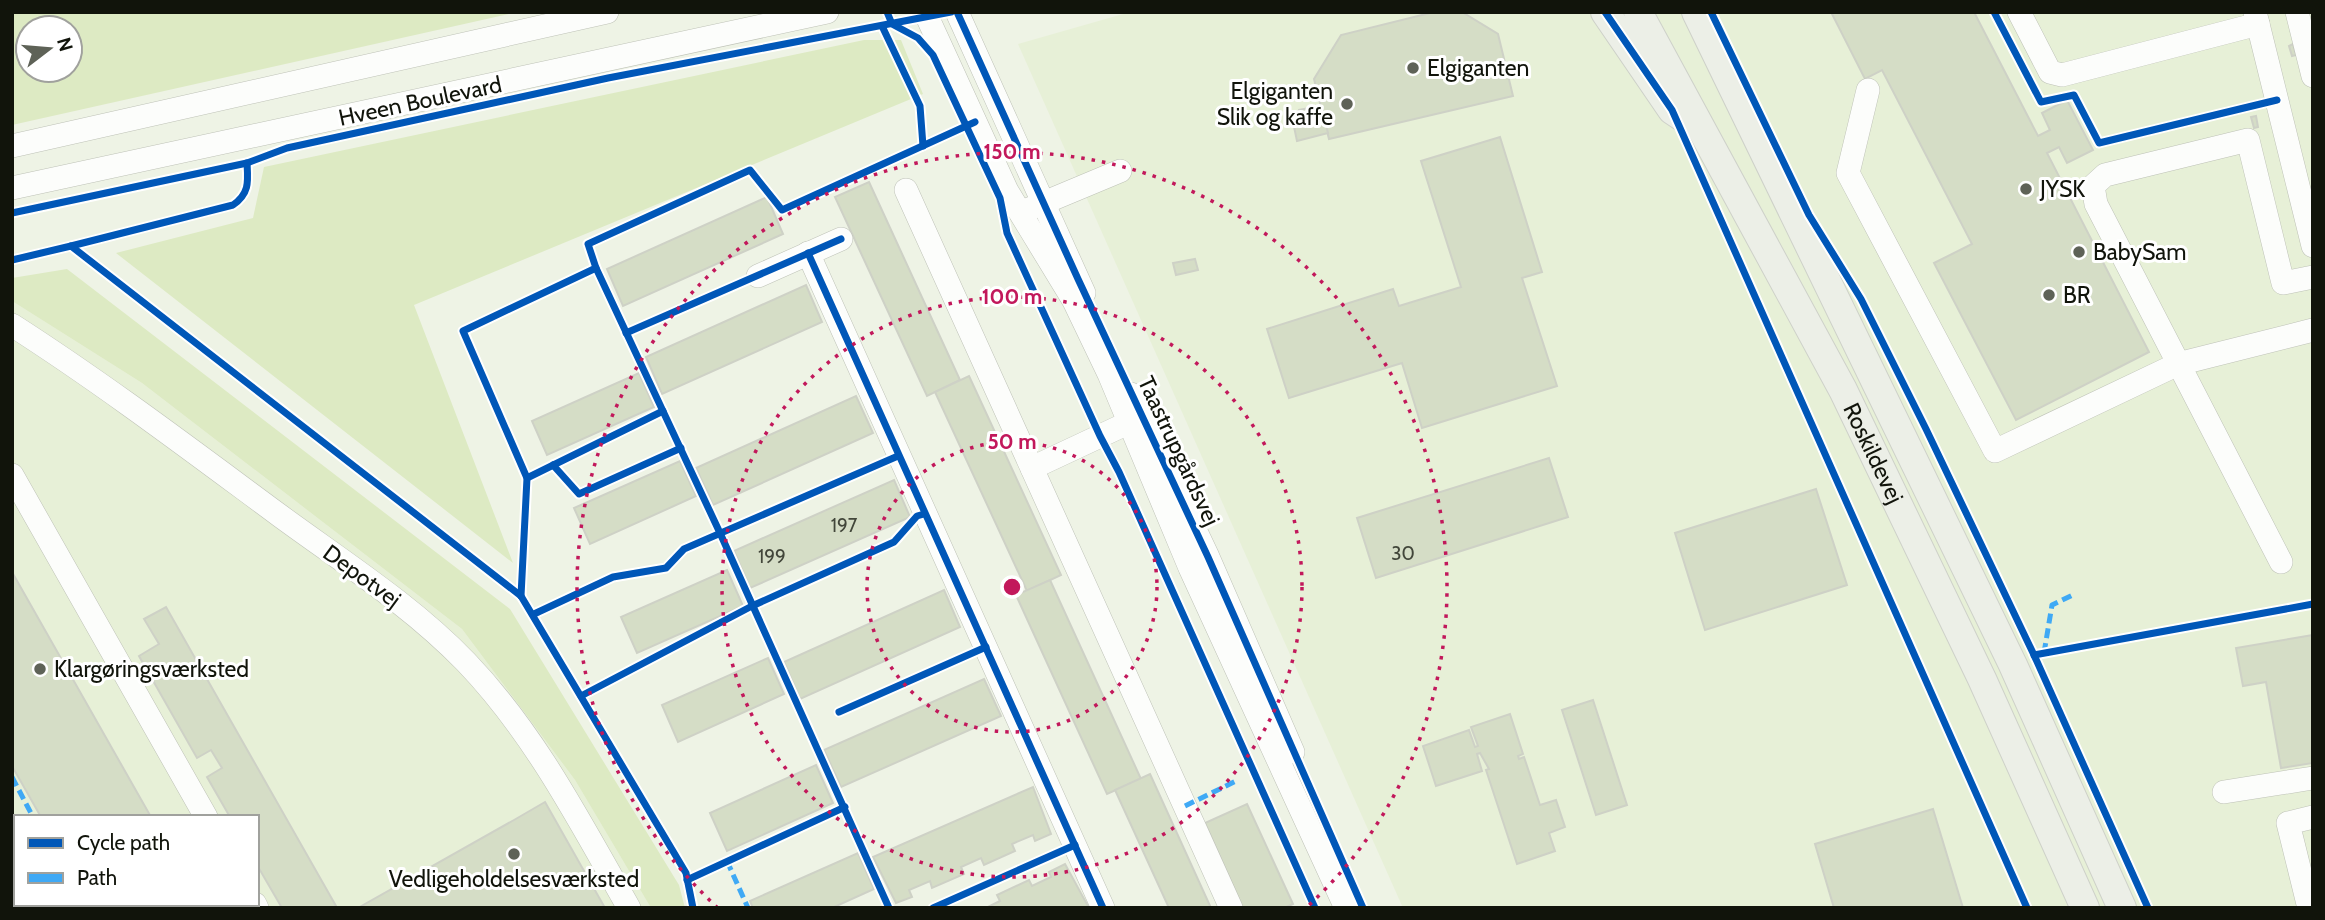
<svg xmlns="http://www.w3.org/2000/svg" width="2325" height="920" font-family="Cabin,sans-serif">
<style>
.built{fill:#e7f0d7;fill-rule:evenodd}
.green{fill:#ddeac3;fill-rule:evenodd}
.building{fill:#d5ddc6;stroke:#ced1c6;stroke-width:2}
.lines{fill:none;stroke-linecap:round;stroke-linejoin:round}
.minor-casing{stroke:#bec2b7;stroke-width:24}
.major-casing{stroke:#ced1c9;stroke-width:30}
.minor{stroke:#fcfdfb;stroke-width:23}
.major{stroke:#ecefe7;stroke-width:28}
.quiet{stroke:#3fa9f5;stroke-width:5;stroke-dasharray:10 5;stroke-linecap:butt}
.cycleway-casing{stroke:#fff;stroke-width:11}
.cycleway{stroke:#0057b8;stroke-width:7}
.ring{fill:none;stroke:#c2185b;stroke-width:3.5;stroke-dasharray:3.5 7}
.poi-dot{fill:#5e6257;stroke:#fff;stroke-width:2.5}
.labels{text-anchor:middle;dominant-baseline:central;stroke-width:6;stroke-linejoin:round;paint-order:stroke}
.number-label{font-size:19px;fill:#42463a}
.poi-label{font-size:23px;fill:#11140b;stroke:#fff;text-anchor:start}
.street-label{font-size:23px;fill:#11140b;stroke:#fff}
.centre{fill:#c2185b;stroke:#fff;stroke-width:3.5}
.ring-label{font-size:21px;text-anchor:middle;font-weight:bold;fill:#c2185b;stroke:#fff;stroke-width:6;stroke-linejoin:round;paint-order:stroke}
</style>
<rect width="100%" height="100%" fill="#eef3e5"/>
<g class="built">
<polygon points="1130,12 2313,12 2313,908 1403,908 1018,44"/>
<path d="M12 301 142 383 462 629 575 780 651 908H12ZM16 817H257V904H16Z"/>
</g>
<g class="green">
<path d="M12 12H518L12 125ZM28 28H70V70H28Z"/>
<polygon points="864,40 901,40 923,94 414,305 513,563 116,253 253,218 264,167"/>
<polygon points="67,269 510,609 679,885 685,908 651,908 575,780 462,629 142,383 12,301 12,278"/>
</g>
<g class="building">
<polygon points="1434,12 1462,12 1498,34 1513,96 1329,139 1314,79 1341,35"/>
<polygon points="1831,12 1974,12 2038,136 2050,130 2042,113 2067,100 2093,150 2067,163 2059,147 2047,153 2149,352 2016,420 1934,263 1972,244 1882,70 1865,79"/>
<polygon points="2293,44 2296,55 2292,56 2289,46"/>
<polygon points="1321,106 1328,133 1297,141 1293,122 1299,110"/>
<polygon points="2256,116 2258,127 2254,128 2251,117"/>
<polygon points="1500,137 1542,272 1522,278 1557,386 1422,428 1402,363 1289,398 1267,329 1393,289 1399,306 1461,287 1421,161"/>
<polygon points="869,182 960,380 927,396 835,197"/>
<polygon points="767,197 783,234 623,306 607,269"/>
<polygon points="1195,259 1198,270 1176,275 1173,263"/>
<polygon points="806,285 822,322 662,394 646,357"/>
<polygon points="639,373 654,407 547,455 532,421"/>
<polygon points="969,376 1061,575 1027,591 935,392"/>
<polygon points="856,396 873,433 713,505 696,468"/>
<polygon points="1549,458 1568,517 1376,578 1357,518"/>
<polygon points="680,461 696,496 590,544 574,508"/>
<polygon points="894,480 910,517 750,588 734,551"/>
<polygon points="1816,489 1847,585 1705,630 1675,533"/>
<polygon points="727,570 743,606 637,653 621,617"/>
<polygon points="12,572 151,817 41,817 12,766"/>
<polygon points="1050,580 1141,779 1107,794 1016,595"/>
<polygon points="944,590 960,627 800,699 784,662"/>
<polygon points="166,607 336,906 333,908 282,908 257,865 257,817 230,817 207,777 222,768 211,750 197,758 139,656 159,644 144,619"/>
<polygon points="2313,635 2313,763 2281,768 2266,682 2243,686 2236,648"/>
<polygon points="768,658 784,694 678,742 662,705"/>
<polygon points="984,679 1001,716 841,787 824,750"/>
<polygon points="1593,700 1627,805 1596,815 1562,710"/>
<polygon points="1510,714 1523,754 1518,756 1519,759 1524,757 1540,805 1556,800 1565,827 1549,833 1555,851 1517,864 1486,770 1489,769 1480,753 1477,754 1482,771 1436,786 1423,746 1469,730 1475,747 1478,746 1471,727"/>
<polygon points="816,765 833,803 727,851 710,813"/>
<polygon points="1150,774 1211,908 1169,908 1115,790"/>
<polygon points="1033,787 1051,834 1035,841 1033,835 1012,844 1015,851 984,865 981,858 961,867 964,874 932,888 930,881 909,890 912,897 896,903 873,857"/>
<polygon points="545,802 605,908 358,908 514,820"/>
<polygon points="1247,804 1293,904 1284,908 1243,908 1205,823"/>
<polygon points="1933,809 1963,908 1834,908 1815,844"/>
<polygon points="858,853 874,889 832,908 753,908 750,901"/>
<polygon points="1065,864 1089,908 986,908 1000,901 997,895 1029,880 1032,886 1051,877 1049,872"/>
<polygon points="12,870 16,876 16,904 32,904 34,908 12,908"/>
<polygon points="91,904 201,904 203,908 93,908"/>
</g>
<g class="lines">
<g class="minor-casing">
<g id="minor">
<polyline points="925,12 1007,191 1074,301 1109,374 1190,568 1346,908"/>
<polyline points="957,12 1084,293"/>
<polyline points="2019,12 2050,72 2062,75 2258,24"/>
<polyline points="2255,12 2313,246"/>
<polyline points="2297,12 2313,76"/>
<polyline points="1868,90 1848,173 1995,451 2178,364 2313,330"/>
<polyline points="12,146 607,12"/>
<polyline points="12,188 827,12"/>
<polyline points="906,190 1231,908"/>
<polyline points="1029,209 1120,171"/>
<polyline points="808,253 1103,908"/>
<polyline points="758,276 841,239"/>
<path d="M12 325C104 384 191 450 279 515 343 562 411 605 466 662 535 734 580 822 629 908"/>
<polyline points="1131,394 1208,557 1293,752"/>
<polyline points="1032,468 1128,423"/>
<polyline points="12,475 206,817"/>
<polyline points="2281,562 2096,204 2093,186 2105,175 2248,140 2283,283 2313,277"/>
<polyline points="2224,792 2313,778"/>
<polyline points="12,865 16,871"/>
<polyline points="34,904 36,908"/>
<polyline points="255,904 257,908"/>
<polyline points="2309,908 2288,823 2313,817"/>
</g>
</g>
<g class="major-casing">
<g id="major">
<polyline points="1605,12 1672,110 1684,118"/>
<path id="s1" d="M1638 12 1843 390 1982 679 2085 908"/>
<polyline points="1696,12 2013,665 2122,908"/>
</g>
</g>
<use href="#minor" class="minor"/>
<use href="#major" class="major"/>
<g class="quiet">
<polyline points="2044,653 2052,605 2075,594"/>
<polyline points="12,777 33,817"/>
<polyline points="1185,806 1238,780"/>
<polyline points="727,861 748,908"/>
<polyline points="83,904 85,908"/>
</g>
<g class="cycleway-casing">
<g id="cycleway">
<polyline points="887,12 892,24 918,38 933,55 1000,198 1007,233 1100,436 1119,472 1315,908"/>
<polyline points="957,12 1078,279 1208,557 1363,908"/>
<polyline points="1605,12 1672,110 2027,908"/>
<polyline points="1711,12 1809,215 1861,299 1926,429 2034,655 2148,908"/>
<polyline points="1994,12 2041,102 2074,95 2099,143 2277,100"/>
<polyline points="882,26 920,106 923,146"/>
<polyline points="12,213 247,163 287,148 608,78 951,12"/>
<path d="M71 246 233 205C250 193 248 181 247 163"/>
<polyline points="808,253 1103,908"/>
<polyline points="12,260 71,246 521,596 686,873 693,908"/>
<polyline points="626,333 841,239"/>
<polyline points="553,465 579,494 681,448"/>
<polyline points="527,478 663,411"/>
<polyline points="521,596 527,478 463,331 596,268"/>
<polyline points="534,614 613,577 666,568 684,549 898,456"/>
<polyline points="2034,655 2313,604"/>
<polyline points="581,696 752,606 894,542 917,516 924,514"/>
<polyline points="839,712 986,647"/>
<polyline points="687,880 845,807"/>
<polyline points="889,908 720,533 596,268 588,244 750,170 782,210 975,122"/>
<polyline points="933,908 1075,845"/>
</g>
</g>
<use href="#cycleway" class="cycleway"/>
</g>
<g class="ring">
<circle cx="1012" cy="587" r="145"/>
<circle cx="1012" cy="587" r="290"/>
<path d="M718 908A435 435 0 1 1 1306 908"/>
</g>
<g class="poi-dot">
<circle cx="1413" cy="68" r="7"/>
<circle cx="1347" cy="104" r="7"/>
<circle cx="2026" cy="189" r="7"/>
<circle cx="2079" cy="252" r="7"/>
<circle cx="2049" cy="295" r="7"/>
<circle cx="40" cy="669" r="7"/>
<circle cx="514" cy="854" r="7"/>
</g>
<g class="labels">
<g class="number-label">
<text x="844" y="525">197</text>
<text x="1403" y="553">30</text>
<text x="772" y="556">199</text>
</g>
<g class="poi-label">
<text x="1427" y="68">Elgiganten</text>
<text x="1333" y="91" text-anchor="end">Elgiganten<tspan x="1333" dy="26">Slik og kaffe</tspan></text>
<text x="2040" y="189">JYSK</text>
<text x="2093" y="252">BabySam</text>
<text x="2063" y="295">BR</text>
<text x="54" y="669">Klargøringsværksted</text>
<text x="514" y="879" text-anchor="middle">Vedligeholdelsesværksted</text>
</g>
<g class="street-label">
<text transform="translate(420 101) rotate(-12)">Hveen Boulevard</text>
<text transform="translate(1179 451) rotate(65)">Taastrupgårdsvej</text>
<text stroke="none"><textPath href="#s1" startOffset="500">Roskildevej</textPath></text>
<text transform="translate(362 576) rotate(36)">Depotvej</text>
</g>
</g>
<circle cx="1012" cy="587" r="10" class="centre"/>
<g class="ring-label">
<text x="1012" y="159">150 m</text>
<text x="1012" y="304">100 m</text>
<text x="1012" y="449">50 m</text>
</g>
<rect width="2325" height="920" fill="none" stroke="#11140b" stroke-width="28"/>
<rect x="14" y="815" width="245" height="91" fill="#ffffff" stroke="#a0a19d" stroke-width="2"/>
<rect x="28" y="838" width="35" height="10" fill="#0057b8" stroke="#a0a19d" stroke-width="2"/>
<text x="77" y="850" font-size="21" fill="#11140b">Cycle path</text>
<rect x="28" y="873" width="35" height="10" fill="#3fa9f5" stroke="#a0a19d" stroke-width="2"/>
<text x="77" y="885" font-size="21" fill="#11140b">Path</text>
<g transform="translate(49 49) rotate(74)"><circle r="33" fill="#ffffff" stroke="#a0a19d" stroke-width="2"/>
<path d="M0-5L12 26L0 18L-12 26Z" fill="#5e6257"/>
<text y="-10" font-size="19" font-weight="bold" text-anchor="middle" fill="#11140b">N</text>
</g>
</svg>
